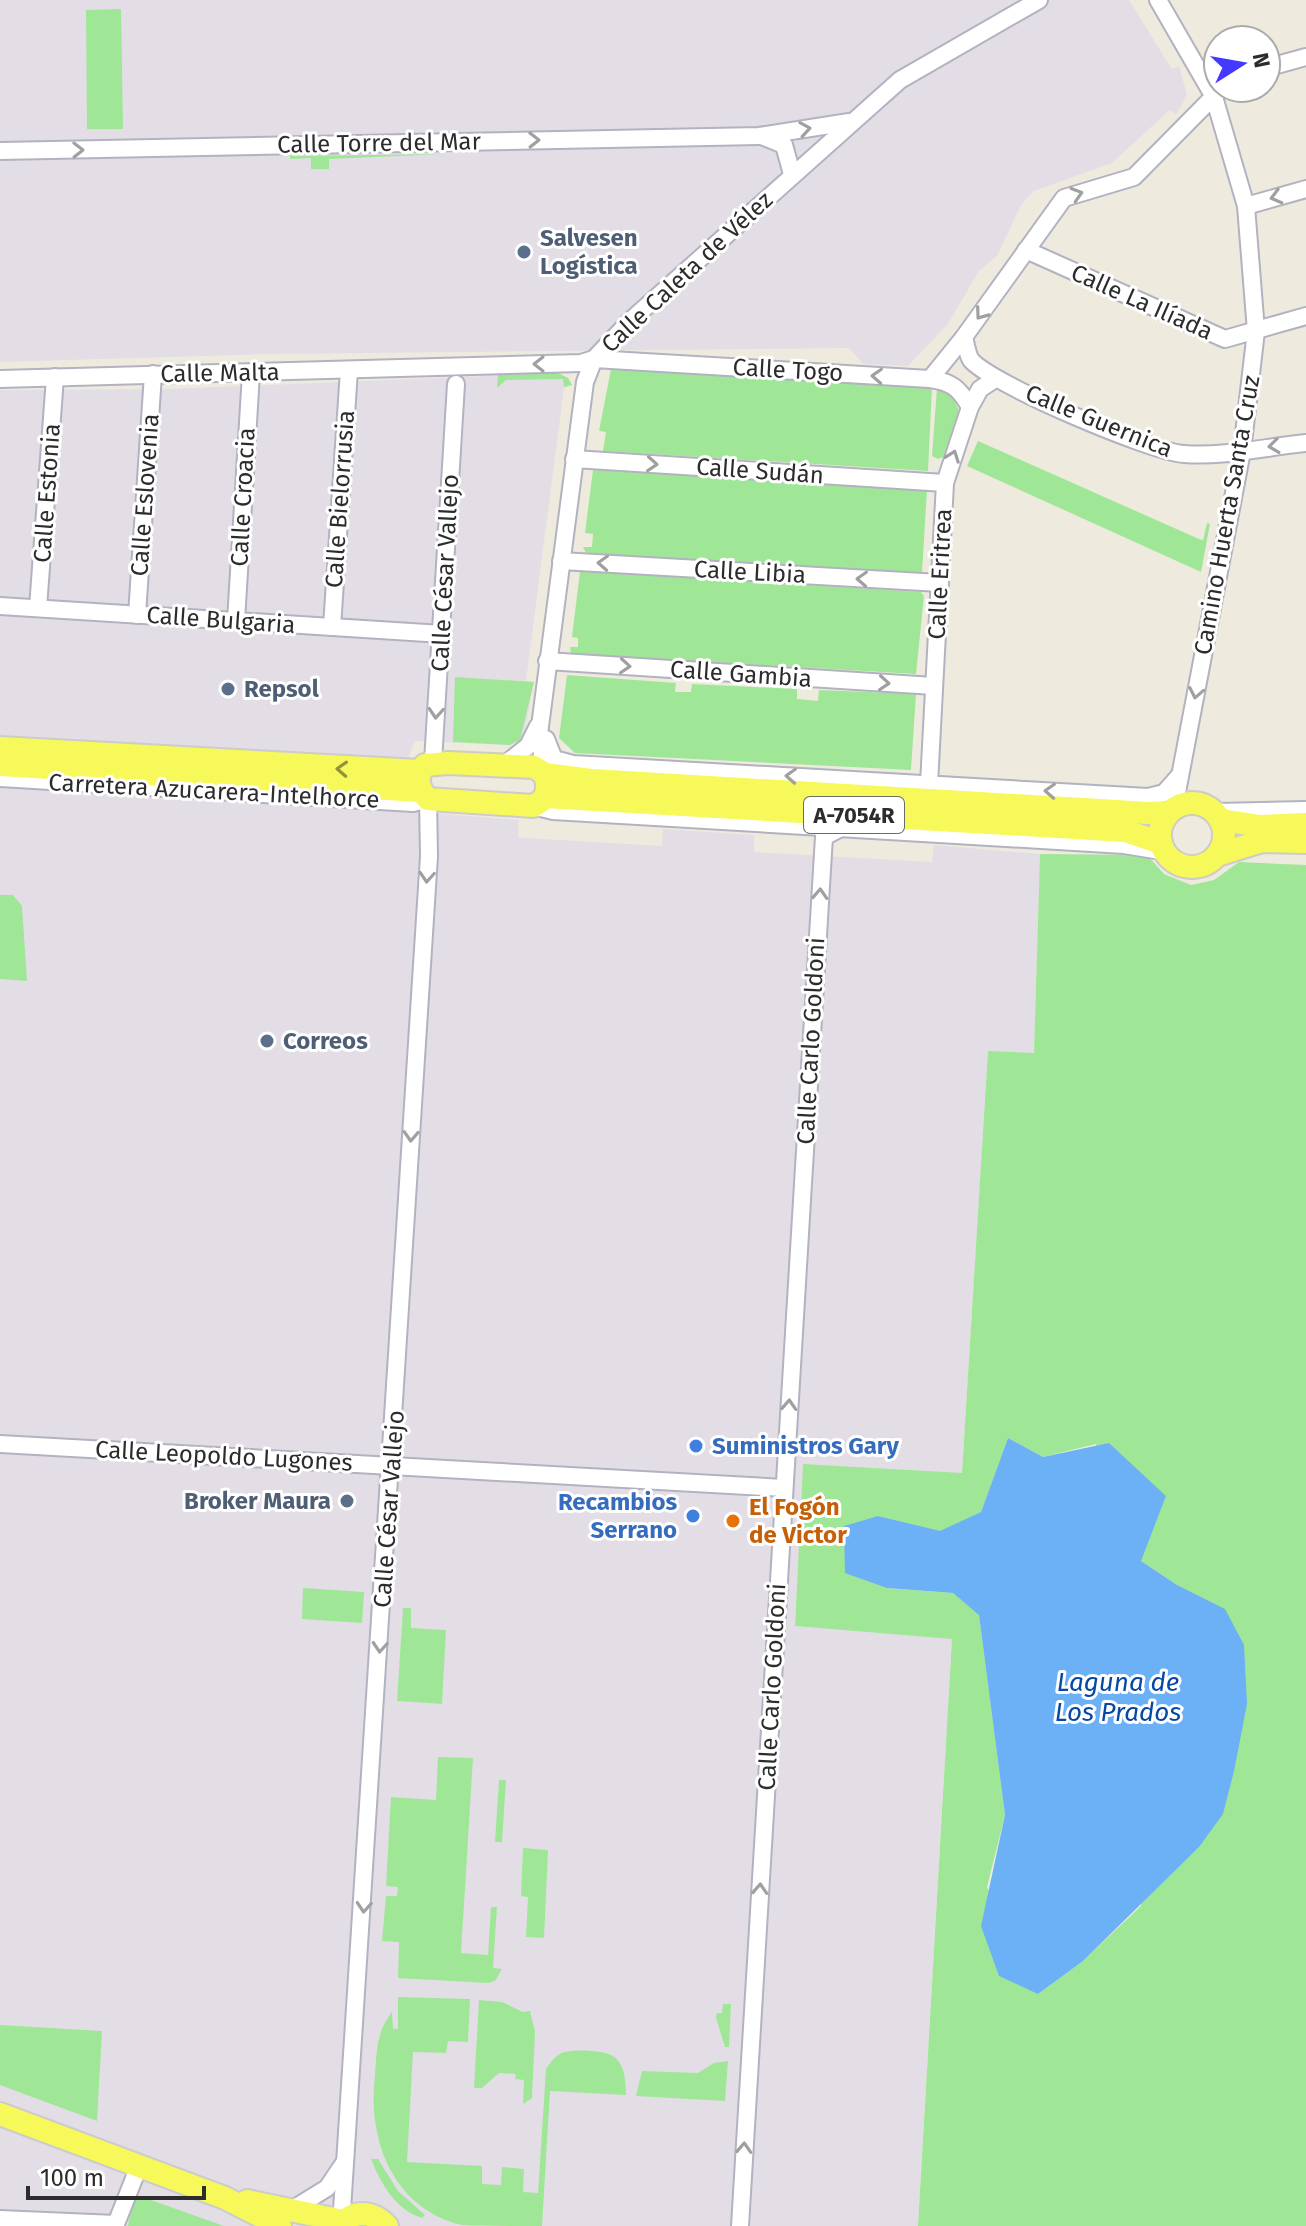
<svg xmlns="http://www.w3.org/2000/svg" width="1306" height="2226" font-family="'Fira Sans',sans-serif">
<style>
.industrial{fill:#e3dee6}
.green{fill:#9fe797;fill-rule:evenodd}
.water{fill:#6cb0f5}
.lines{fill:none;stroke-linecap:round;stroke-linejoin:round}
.minor-casing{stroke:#b2b2c0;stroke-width:20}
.major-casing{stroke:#ccc;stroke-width:26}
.minor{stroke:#fff;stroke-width:16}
.major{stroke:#f7f859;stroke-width:22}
.oneway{stroke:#a0a0a0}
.oneway2{stroke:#929242}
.service-dot{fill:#5c6f8a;stroke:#fff;stroke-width:3}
.shop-dot{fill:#3f7fe0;stroke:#fff;stroke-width:3}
.food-dot{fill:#e8710a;stroke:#fff;stroke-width:3}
.labels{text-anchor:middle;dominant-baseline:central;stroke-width:6;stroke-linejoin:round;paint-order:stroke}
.shield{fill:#fff;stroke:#6b6b6b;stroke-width:2}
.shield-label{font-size:22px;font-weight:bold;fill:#2c2c2c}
.street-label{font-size:24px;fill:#2c2c2c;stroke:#fff}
.service-label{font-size:24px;font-weight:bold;fill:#4e5e75;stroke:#fff;text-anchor:start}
.shop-label{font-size:24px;font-weight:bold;fill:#366cbe;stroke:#fff;text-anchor:start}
.food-label{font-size:24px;font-weight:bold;fill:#c56008;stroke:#fff;text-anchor:start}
.water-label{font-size:26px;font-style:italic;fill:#0648a5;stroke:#fff}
</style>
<rect width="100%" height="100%" fill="#eeebde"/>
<g class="industrial">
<polygon points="0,0 1129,0 1172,69 1179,66 1187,95 1176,115 1170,110 1112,163 1034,191 1021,205 997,256 979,271 948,324 908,366 863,364 849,348 272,354 0,362"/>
<polygon points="558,373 568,378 572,385 564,388 526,681 534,682 524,736 510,745 415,741 409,755 405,811 519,820 518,837 526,838 662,846 663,829 754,835 754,852 932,862 934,845 1040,854 1034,1054 988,1052 962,1474 803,1465 795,1626 952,1638 918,2226 0,2226 0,390 167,389"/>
</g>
<g class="green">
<polygon points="121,9 123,129 87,129 86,10"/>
<polygon points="445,154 329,159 329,169 311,169 311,158 290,159 290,156"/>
<polygon points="611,369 932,387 928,471 603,451 606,432 599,431"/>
<polygon points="558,373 568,378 572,385 564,387 563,379 506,380 497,388 498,374"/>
<polygon points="937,388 952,394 959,411 943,457 938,459 932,456"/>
<polygon points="978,441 1199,539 1203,540 1207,523 1210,524 1201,572 967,466"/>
<polygon points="593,470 927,489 922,573 586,553 583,547 592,547 593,534 585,533"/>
<polygon points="580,571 921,592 924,596 916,674 571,654 570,647 578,647 578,638 572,637"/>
<polygon points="567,675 676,683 675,692 691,692 692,684 797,689 797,699 818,701 819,690 916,694 911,770 575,753 559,738"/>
<polygon points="455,677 534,682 520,740 510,745 453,742"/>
<path d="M1040 854 1147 855 1164 874 1191 885 1214 880 1239 862 1306 865V2226H918L952 1639 795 1626 803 1464 962 1473 988 1051 1034 1053ZM1008 1438 1043 1457 1096 1444 1141 1561 1177 1585 1141 1906 1083 1961 1038 1994 987 1887 1005 1815 979 1614 953 1593 887 1588 878 1516 940 1532 981 1512Z"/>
<polygon points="0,895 13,895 22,906 27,981 0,979"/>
<polygon points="303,1588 364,1592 362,1623 302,1619"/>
<polygon points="403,1608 411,1608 411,1628 446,1630 442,1704 397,1701"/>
<polygon points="438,1757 473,1758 461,1953 488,1955 491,1907 497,1907 493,1968 502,1969 495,1981 488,1983 398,1978 399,1942 382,1941 386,1896 397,1896 398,1887 386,1886 391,1797 436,1800"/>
<polygon points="499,1780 506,1780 502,1842 495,1842"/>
<polygon points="523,1848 548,1850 544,1938 526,1937 528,1897 521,1896"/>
<path d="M398 1997 470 1999 468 2042 448 2041 446 2053 413 2052 407 2162 482 2166V2184L501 2185 502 2167 524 2169 523 2192 538 2193 546 2069C551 2062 556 2054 565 2052 576 2049 608 2050 616 2058 626 2069 625 2082 626 2095L550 2091 542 2226C517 2226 486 2226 462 2225 398 2210 370 2148 374 2087 377 2059 374 2034 392 2012L393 2029H398Z"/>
<polygon points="479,2000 502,2002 523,2012 530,2011 535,2032 532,2098 523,2104 524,2080 515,2079 516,2074 499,2073 482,2088 474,2088"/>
<polygon points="723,2004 731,2004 729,2047 725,2047 716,2018 717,2013 722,2013"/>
<polygon points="0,2025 102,2031 97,2121 0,2085"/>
<polygon points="728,2061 725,2101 636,2096 642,2071 698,2073 714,2063"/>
<path d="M371 2159H378L398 2191 425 2215 422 2218C396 2210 381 2184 371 2159Z"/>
<polygon points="134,2194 224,2226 128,2226"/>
</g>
<polygon class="water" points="1008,1438 1043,1457 1109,1443 1166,1496 1141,1561 1177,1585 1225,1609 1244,1645 1247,1704 1234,1771 1223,1814 1199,1847 1083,1961 1038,1994 999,1976 981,1926 1005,1815 979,1615 953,1593 887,1588 845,1573 844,1526 878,1516 940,1531 981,1512"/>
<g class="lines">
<g class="minor-casing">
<g id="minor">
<polyline points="1158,0 1214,97 1246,206 1256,331 1242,451 1174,808"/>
<polyline points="1266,68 1306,57"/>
<path d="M1222 88 1134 177 1064 198 964 337C966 344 967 354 971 360 991 384 1151 452 1184 454 1225 457 1265 447 1306 443"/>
<polyline points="764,137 784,145 792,174"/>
<polyline points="0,151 759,136 849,122"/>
<polyline points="1246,206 1306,189"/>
<polyline points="1026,250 1225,339 1306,316"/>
<path d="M0 379 581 363 594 359 930 379C952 382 959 388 970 407"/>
<polyline points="930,379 964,337"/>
<polyline points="574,459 945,483"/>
<polyline points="561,561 940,583"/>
<polyline points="0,606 442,634"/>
<polyline points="38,608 55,377"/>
<polyline points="137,615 153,374"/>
<polyline points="236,621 251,373"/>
<polyline points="332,627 349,370"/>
<polyline points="547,661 934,686"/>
<polyline points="546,739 554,759 573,764 1148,797 1164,793 1179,776"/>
<polyline points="433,762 456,384"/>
<polyline points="504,765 528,746 538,726"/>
<polyline points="545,774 539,734 585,382 594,359 630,321 900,80 1039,0"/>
<polyline points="0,778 413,803 428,799 429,856 342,2210 346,2219"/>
<polyline points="929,784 945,483 970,407 980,389 995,379"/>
<polyline points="533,806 553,811 1124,845 1161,851"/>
<polyline points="1216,812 1306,810"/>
<polyline points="0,1444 784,1488"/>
<polyline points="293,2209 327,2188 344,2163"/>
<polyline points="0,2219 116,2224 139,2166"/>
<polyline points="740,2226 823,853 824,837 845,826"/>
</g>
</g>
<g class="major-casing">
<g id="major">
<polyline points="0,748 420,771"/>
<polyline points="0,765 420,791"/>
<path d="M545 774C549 789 548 799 533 806L428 799C418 789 415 777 425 765L448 763 534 767 545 774 591 780 1149 813 1169 812"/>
<polyline points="545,797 1126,831 1161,843"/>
<circle cx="1192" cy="835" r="32"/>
<polyline points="1221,820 1260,826 1306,824"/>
<polyline points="1217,855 1262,841 1306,842"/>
<polyline points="0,2114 225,2198 280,2226"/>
<polyline points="247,2201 343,2221"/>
<path d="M340 2226C353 2209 373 2211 387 2226"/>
</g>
</g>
<use href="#minor" class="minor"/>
<use href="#major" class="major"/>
</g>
<defs><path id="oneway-chevron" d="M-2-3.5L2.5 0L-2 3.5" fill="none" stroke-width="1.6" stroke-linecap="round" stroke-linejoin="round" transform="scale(2)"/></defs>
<g class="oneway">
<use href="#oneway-chevron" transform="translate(805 129) rotate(-9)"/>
<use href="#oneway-chevron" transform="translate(534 140) rotate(-1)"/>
<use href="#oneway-chevron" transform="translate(78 150) rotate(-1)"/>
<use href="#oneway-chevron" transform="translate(1077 194) rotate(-17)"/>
<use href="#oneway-chevron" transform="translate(1276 197) rotate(165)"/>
<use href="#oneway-chevron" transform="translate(981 314) rotate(126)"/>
<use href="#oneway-chevron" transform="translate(539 364) rotate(180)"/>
<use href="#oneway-chevron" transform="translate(877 376) rotate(-177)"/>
<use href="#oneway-chevron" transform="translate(1274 446) rotate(173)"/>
<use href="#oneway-chevron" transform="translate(953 456) rotate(-70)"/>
<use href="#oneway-chevron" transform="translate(652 464) rotate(4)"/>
<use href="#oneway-chevron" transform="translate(603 563) rotate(-177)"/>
<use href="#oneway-chevron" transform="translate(862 579) rotate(-177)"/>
<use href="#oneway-chevron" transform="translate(625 666) rotate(4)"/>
<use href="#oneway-chevron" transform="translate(884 683) rotate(4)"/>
<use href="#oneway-chevron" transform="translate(1196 693) rotate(101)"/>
<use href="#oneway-chevron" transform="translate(436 713) rotate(94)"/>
<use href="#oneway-chevron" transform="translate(791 776) rotate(-177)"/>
<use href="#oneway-chevron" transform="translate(1050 791) rotate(-177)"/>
<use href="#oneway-chevron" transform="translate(427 877) rotate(94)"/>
<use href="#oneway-chevron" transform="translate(820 894) rotate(-87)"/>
<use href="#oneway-chevron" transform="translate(411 1136) rotate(93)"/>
<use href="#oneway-chevron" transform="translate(789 1405) rotate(-87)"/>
<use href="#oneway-chevron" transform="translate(380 1647) rotate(94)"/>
<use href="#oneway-chevron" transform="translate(760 1889) rotate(-87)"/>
<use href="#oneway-chevron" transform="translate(364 1907) rotate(94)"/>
<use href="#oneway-chevron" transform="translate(744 2148) rotate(-87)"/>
</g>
<use class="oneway2" href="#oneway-chevron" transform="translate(342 769) rotate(-177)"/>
<g class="service-dot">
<circle cx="524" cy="252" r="8"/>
<circle cx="228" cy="689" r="8"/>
<circle cx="267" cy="1041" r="8"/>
<circle cx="347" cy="1501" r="8"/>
</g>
<g class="shop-dot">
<circle cx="696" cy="1446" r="8"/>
<circle cx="693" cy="1516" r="8"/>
</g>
<circle class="food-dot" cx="733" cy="1521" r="8"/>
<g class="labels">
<rect class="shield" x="804" y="797" width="100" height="36" rx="6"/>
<g class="shield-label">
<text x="854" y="815">A-7054R</text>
</g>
<g class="street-label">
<text transform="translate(379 143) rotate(-1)">Calle Torre del Mar</text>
<text transform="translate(687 272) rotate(-43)">Calle Caleta de Vélez</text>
<text transform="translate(1142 302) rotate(24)">Calle La Ilíada</text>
<text transform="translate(788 370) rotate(3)">Calle Togo</text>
<text transform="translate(220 373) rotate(-1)">Calle Malta</text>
<text transform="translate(1099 421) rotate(22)">Calle Guernica</text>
<text transform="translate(760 471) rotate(4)">Calle Sudán</text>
<text transform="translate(47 493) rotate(-86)">Calle Estonia</text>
<text transform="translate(145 495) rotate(-86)">Calle Eslovenia</text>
<text transform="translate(243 497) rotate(-87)">Calle Croacia</text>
<text transform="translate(340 499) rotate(-86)">Calle Bielorrusia</text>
<text transform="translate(1227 515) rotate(-80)">Camino Huerta Santa Cruz</text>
<text transform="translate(750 572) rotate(3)">Calle Libia</text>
<text transform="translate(445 573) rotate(-87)">Calle César Vallejo</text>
<text transform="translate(940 574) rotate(-87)">Calle Eritrea</text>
<text transform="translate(221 620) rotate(4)">Calle Bulgaria</text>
<text transform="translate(741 674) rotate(4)">Calle Gambia</text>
<text transform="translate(214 791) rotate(3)">Carretera Azucarera-Intelhorce</text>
<text transform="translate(811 1041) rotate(-87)">Calle Carlo Goldoni</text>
<text transform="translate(224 1456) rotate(3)">Calle Leopoldo Lugones</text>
<text transform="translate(389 1509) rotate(-86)">Calle César Vallejo</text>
<text transform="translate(772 1687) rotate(-87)">Calle Carlo Goldoni</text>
</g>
<g class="service-label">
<text x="540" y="238">Salvesen<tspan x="540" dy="28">Logística</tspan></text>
<text x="244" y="689">Repsol</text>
<text x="283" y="1041">Correos</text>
<text x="331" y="1501" text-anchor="end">Broker Maura</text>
</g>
<g class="shop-label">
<text x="712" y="1446">Suministros Gary</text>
<text x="677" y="1502" text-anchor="end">Recambios<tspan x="677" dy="28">Serrano</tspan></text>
</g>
<g class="food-label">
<text x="749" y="1507">El Fogón<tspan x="749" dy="28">de Victor</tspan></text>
</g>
<g class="water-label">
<text x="1118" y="1682">Laguna de<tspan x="1118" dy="30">Los Prados</tspan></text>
</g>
</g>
<g transform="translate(1242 64) rotate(79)"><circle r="38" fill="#ffffff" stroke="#ababab" stroke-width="2"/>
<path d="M0-6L14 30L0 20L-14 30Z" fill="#443aff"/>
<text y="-12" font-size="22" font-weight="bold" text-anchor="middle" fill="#2c2c2c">N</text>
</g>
<path d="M28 2186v12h176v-12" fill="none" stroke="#2c2c2c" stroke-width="4"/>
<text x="40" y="2186" font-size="24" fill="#2c2c2c" stroke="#ffffff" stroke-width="6" paint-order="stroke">100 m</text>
</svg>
